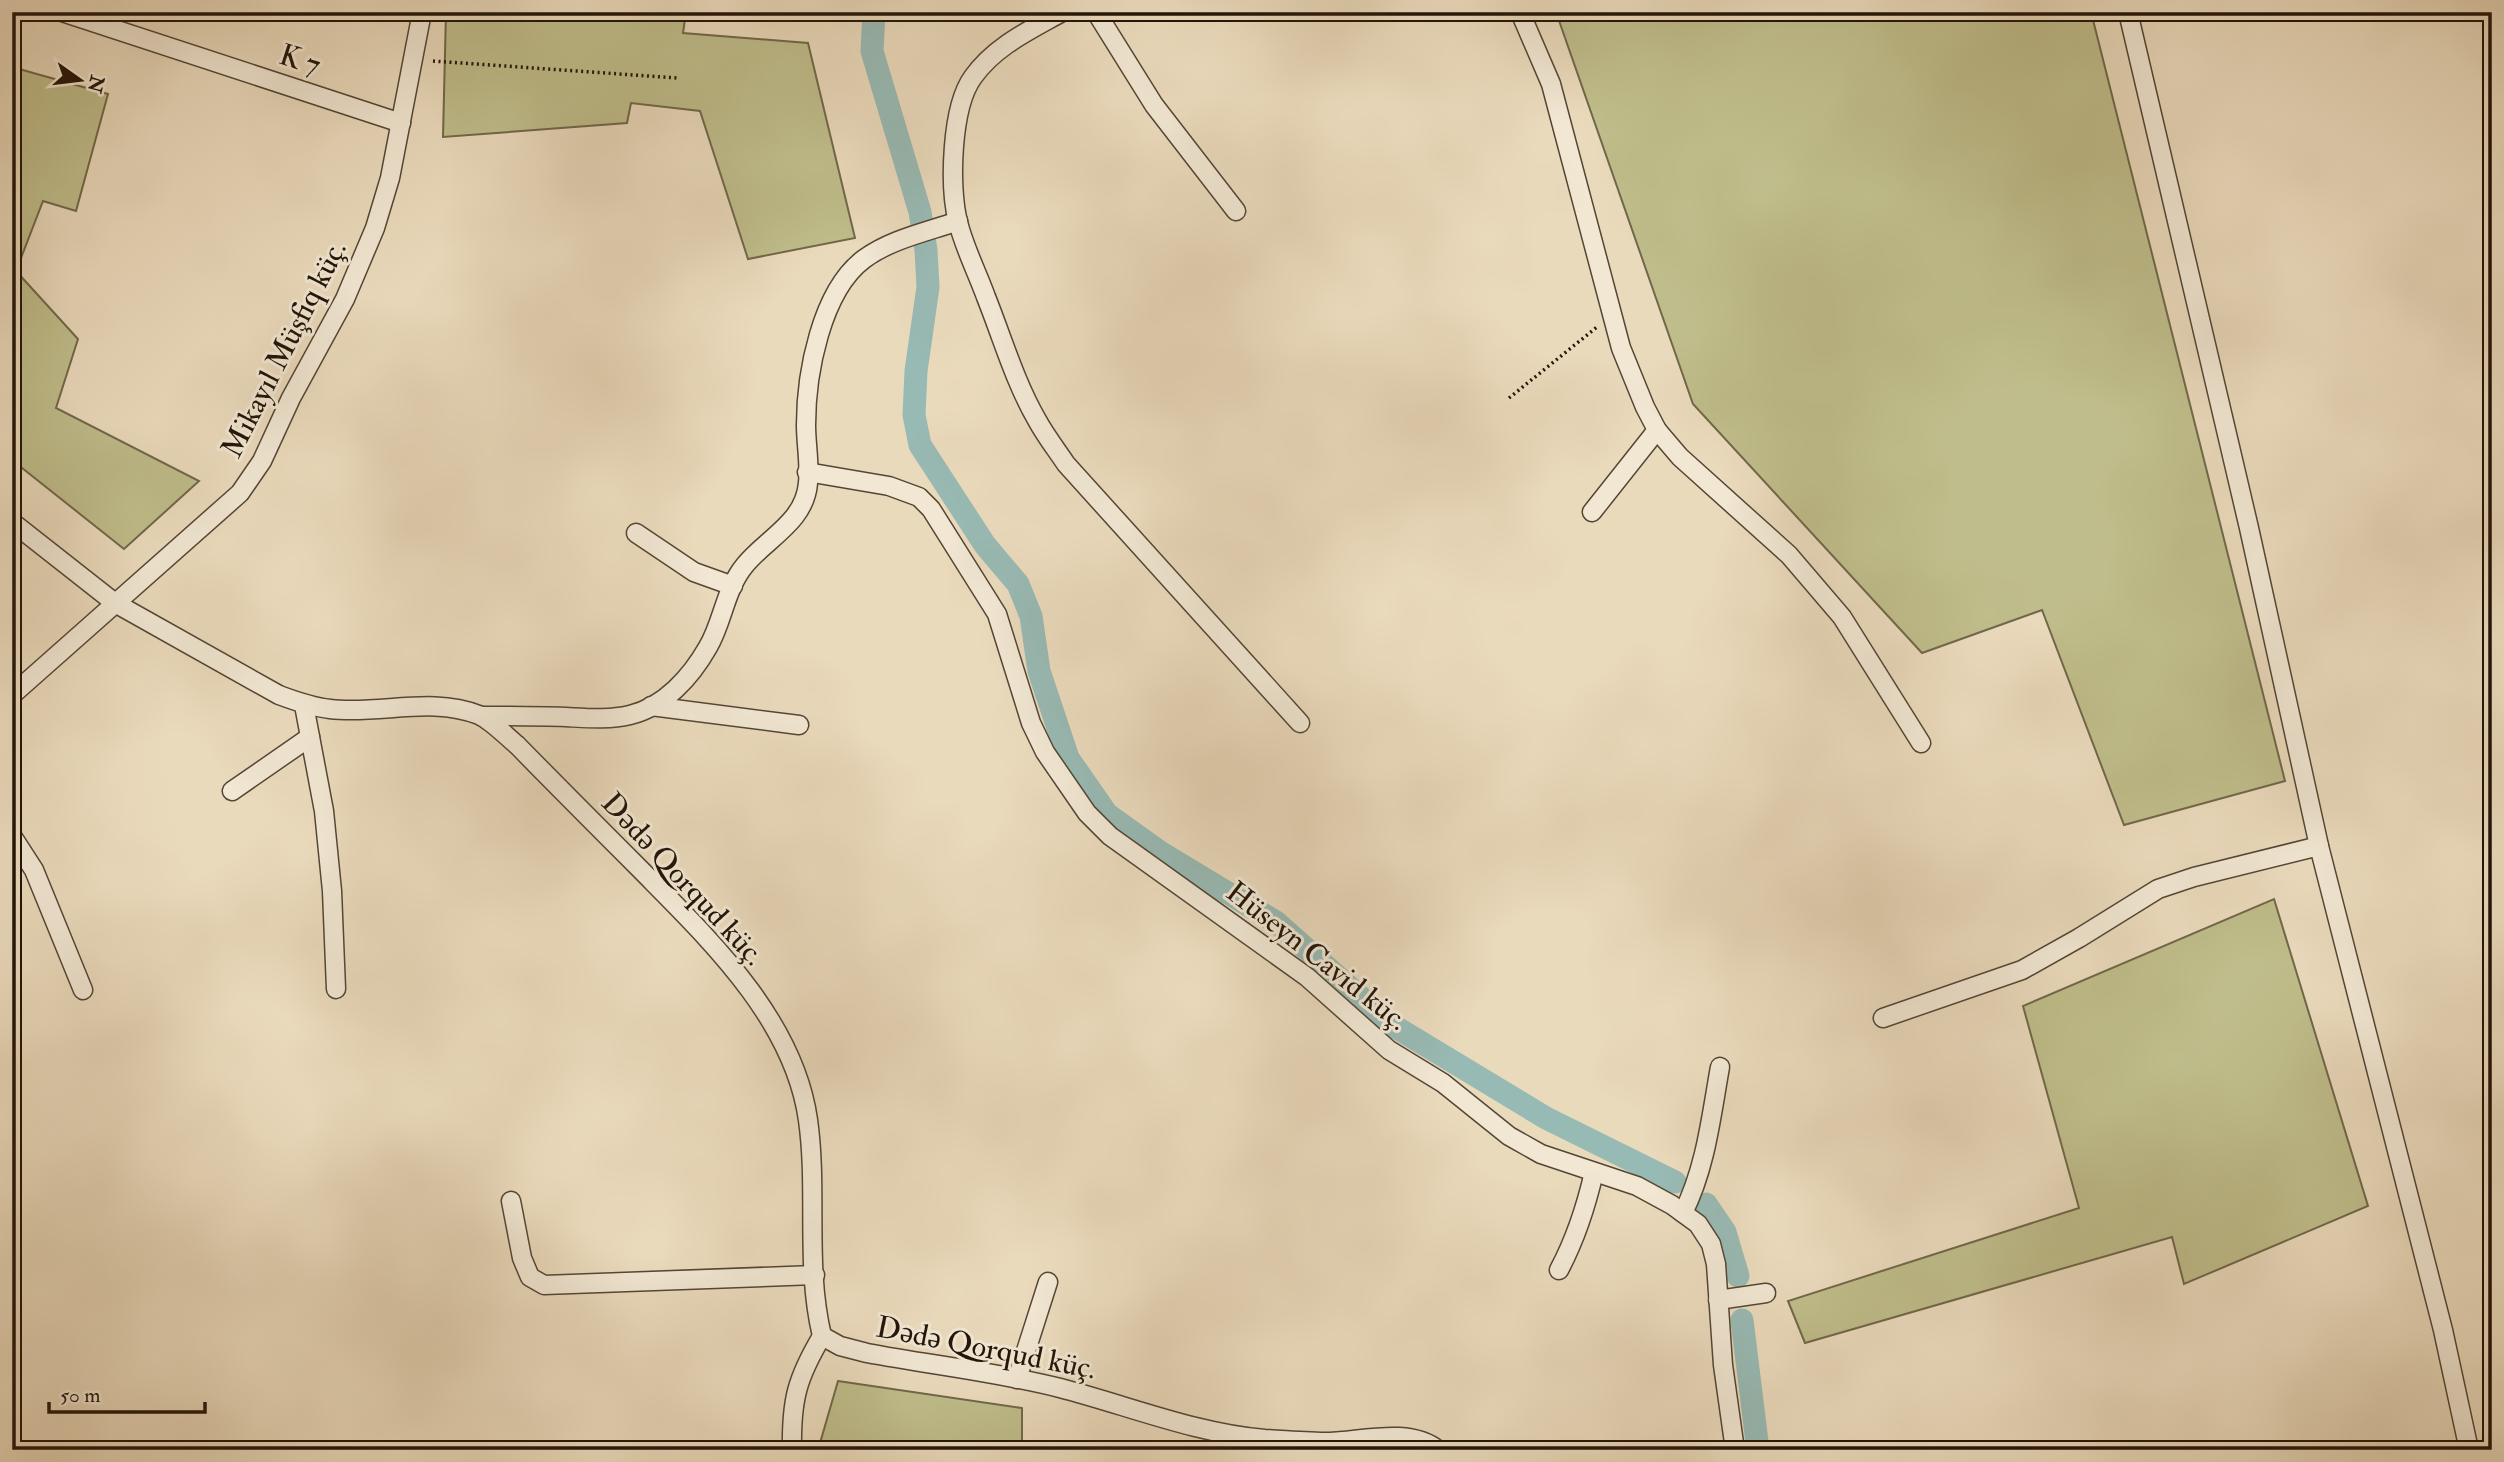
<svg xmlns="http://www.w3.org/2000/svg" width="2504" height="1462" font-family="'IM FELL Double Pica',serif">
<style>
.green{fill:#bfbd8b;stroke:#70684a;stroke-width:2}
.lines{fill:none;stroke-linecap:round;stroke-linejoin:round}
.canal{stroke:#98bab4;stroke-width:23}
.minor-casing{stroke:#544635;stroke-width:21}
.path{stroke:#221408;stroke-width:3.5;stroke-dasharray:2 3.5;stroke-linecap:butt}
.minor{stroke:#f1e7d3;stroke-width:18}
.labels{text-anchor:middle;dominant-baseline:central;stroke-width:6;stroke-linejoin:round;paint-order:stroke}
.street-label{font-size:30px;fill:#221408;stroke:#f1e7d3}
</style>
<rect width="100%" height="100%" fill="#eadabc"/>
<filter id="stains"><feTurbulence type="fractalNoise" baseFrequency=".00286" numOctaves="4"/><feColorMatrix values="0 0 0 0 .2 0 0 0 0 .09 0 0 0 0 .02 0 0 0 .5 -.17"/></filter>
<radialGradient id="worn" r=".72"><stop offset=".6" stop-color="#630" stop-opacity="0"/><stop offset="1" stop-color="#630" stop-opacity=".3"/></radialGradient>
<g class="green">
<polygon points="446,12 686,12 683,33 808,43 855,238 748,259 700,111 631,103 627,123 443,137"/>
<polygon points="1556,12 2091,12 2285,781 2124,825 2042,610 1922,653 1693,404"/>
<polygon points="12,67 108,94 76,211 43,201 16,271 78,339 56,408 199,481 124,549 12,460"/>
<polygon points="2274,899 2368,1206 2184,1284 2172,1237 1805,1343 1788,1301 2079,1208 2023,1006"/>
<polygon points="838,1381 1022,1408 1022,1450 818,1450"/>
</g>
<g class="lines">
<g class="canal">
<polyline points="874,12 872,51 920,212 926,250 928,287 916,371 914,415 920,445 985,545 1018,584 1031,616 1039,671 1068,758 1107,814 1160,852 1276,922 1392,1025 1546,1118 1675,1182"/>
<polyline points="1706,1204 1725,1232 1738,1276"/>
<polyline points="1742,1320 1758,1450"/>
</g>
<g class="minor-casing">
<g id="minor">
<polyline points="62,12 401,123"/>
<path d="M1062 12C1030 30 995 46 973 77 951 107 949 187 958 222 964 247 977 272 986 297 1002 337 1015 382 1037 420 1045 435 1056 449 1066 464L1300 723"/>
<polyline points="1096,12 1154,105 1236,211"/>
<polyline points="1520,12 1551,84 1621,348 1645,407 1657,430 1680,457 1789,555 1842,617 1921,743"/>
<polyline points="2128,12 2249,528 2319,846 2443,1330 2469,1450"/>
<polyline points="807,472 889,486 919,497 931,509 997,614 1031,723 1045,752 1087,813 1110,836 1307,977 1389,1050 1443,1083 1509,1136 1541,1154 1637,1186 1672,1205 1698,1224 1711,1244 1716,1264 1723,1365 1735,1450"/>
<polyline points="1592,512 1657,430"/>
<path d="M12 522 115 603 279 695C295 701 312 707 330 709 380 715 431 696 479 715 492 721 506 736 517 745 558 787 599 828 640 869 708 938 794 1019 808 1120 818 1191 805 1266 822 1336L840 1346 867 1353C931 1365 997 1372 1060 1388 1126 1405 1198 1434 1265 1439 1286 1440 1308 1442 1329 1442 1362 1441 1409 1427 1438 1450"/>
<polyline points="636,533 694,572 733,586"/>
<polyline points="12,695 240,493 262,461 291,398 345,299 375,228 390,178 422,12"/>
<polyline points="304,705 324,811 332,891 336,989"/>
<polyline points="651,706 799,725"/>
<path d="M481 716C509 716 538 716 566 717 587 718 609 720 630 715 664 707 691 677 708 647 723 622 725 589 745 565 767 538 805 522 808 483 810 464 806 444 806 425 806 374 821 291 864 259 891 239 927 232 958 221"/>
<polyline points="232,791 310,737"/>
<polyline points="12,836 34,870 83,990"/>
<polyline points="1883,1018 2022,970 2079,938 2158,889 2194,877 2319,846"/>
<polyline points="511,1201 522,1258 530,1277 544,1285 815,1275"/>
<path d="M1683 1213C1706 1167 1711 1117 1720 1067"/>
<path d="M1559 1270C1576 1238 1586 1207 1594 1172"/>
<polyline points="1718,1300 1766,1293"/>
<polyline points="1017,1379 1048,1282"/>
<path d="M792 1450C791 1400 797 1378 822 1336"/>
</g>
</g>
<g class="path">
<polyline points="433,61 677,78"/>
<polyline points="1509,398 1597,327"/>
</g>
<use href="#minor" class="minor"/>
</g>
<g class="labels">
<g class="street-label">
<text transform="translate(300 60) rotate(18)">K 7</text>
<text transform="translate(284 349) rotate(-63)">Mikayıl Müşfiq küç.</text>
<text transform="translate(683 879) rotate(47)">Dədə Qorqud küç.</text>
<text transform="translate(1317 956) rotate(38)">Hüseyn Cavid küç.</text>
<text transform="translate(986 1348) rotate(11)">Dədə Qorqud küç.</text>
</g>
</g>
<rect width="2504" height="1462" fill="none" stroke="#eadabc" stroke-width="42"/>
<rect x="14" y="14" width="2476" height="1434" fill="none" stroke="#221408" stroke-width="3.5"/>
<rect x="21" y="21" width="2462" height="1420" fill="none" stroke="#221408" stroke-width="2"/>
<g transform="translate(80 80) rotate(104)" stroke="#f1e7d3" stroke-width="5" paint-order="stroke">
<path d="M0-5L12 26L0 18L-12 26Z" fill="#221408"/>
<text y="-10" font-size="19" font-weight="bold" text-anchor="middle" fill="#221408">N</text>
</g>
<path d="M49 1402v10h156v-10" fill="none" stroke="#221408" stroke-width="3.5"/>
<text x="60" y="1402" font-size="21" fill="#221408" stroke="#f1e7d3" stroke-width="5" paint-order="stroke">50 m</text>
<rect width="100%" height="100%" filter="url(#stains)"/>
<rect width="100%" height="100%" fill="url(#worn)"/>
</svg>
